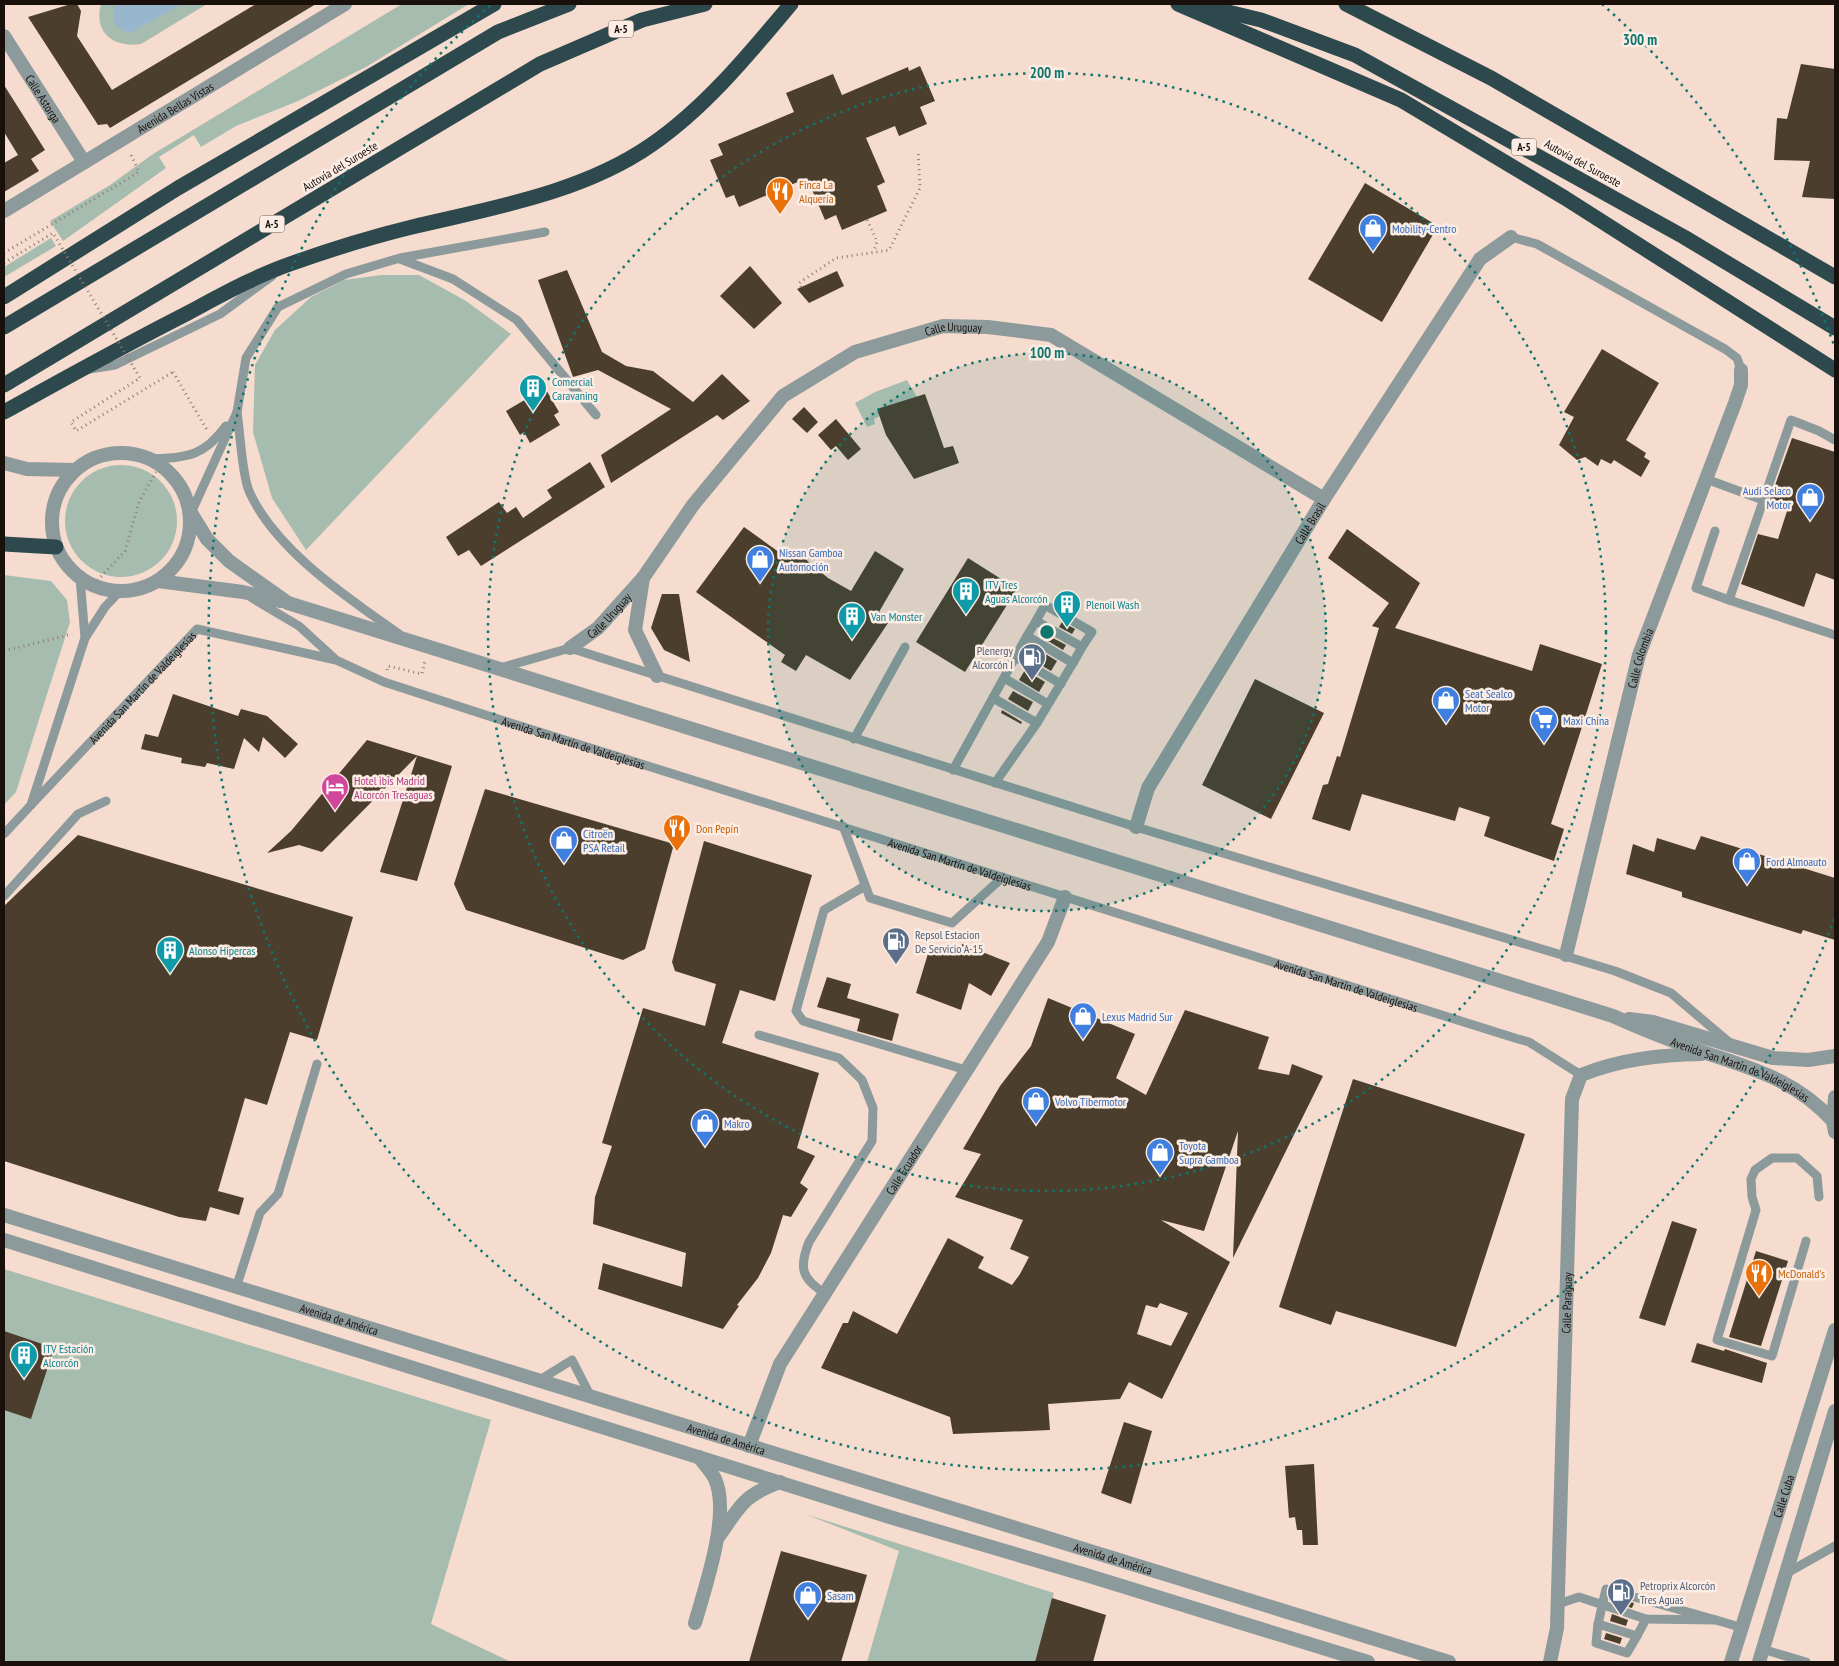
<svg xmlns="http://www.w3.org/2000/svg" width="1839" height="1666" font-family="'PT Sans Narrow',sans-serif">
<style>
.green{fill:#a6bcaf}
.water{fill:#98b7cc}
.building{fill:#4b3e2c;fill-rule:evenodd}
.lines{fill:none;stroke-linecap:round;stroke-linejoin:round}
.path{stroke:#8f7d74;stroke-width:3;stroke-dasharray:1 4;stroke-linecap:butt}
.service{stroke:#8d9a9b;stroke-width:9}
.minor{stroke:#8d9a9b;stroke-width:14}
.tertiary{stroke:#8d9a9b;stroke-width:14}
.motorway{stroke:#2e494d;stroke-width:15}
.path-bridge{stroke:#8f7d74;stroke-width:3;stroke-dasharray:1 4;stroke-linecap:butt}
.ring{fill:none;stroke:#0f766e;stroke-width:2.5;stroke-dasharray:2.5 5}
.labels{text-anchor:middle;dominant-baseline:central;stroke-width:5;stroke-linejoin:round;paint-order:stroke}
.shield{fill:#fbece4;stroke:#5d524d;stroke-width:1}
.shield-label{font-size:11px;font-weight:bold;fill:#19100c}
.street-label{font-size:12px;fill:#19100c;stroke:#fbece4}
.food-label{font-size:12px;fill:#c56008;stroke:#fbece4;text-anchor:start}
.shop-label{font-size:12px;fill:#366cbe;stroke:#fbece4;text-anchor:start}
.culture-label{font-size:12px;fill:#0d838f;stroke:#fbece4;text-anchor:start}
.service-label{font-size:12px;fill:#4e5e75;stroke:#fbece4;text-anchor:start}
.hotel-label{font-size:12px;fill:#b23c85;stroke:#fbece4;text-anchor:start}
.centre{fill:#0f766e;stroke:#fbece4;stroke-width:2.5}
.ring-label{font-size:15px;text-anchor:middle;font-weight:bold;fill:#0f766e;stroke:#fbece4;stroke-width:5;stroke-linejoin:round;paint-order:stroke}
</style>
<rect width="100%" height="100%" fill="#f6dccf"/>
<g class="green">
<path d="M101 4H207L141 44C114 48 93 33 101 4Z"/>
<polygon points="402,4 469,4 366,67 298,101 236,126 201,147 194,135 159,157 166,168 63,241 50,221 110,185 153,154"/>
<polygon points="51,238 56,246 4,277 4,267"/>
<polygon points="381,275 419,275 466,301 511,334 306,550 272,498 253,432 255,365 275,330 311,297 344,280"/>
<polygon points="907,380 917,397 874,419 875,424 867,427 855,403 875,392"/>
<circle cx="121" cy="521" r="56"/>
<polygon points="4,575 51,581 67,600 70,622 16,792 4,805"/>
<polygon points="4,1269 491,1420 431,1624 511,1662 4,1662"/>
<polygon points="805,1514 1054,1593 1035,1662 867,1662 899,1551"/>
</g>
<path class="water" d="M116 4H182L130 33C115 29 109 18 116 4Z"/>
<g class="building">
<polygon points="71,4 77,4 81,11 77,36 112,90 256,4 316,4 110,128 107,124 98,125 28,17"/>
<polygon points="1801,64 1835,69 1835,199 1802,197 1810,161 1774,160 1777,118 1787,119"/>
<polygon points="920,66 935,101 920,107 927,124 899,136 895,126 866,138 885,182 877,186 887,211 842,230 836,215 825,220 807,178 739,207 734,195 726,198 710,160 723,155 718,144 794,112 786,93 833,74 842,95 908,67 909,71"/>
<polygon points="4,85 45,150 31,159 39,171 4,192 4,163 18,155 4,132"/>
<polygon points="1365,183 1438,226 1382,322 1308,279"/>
<polygon points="750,266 782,303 754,329 720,296"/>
<polygon points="567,270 602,352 626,366 653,371 693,402 722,374 750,401 723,420 717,415 611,483 601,455 671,409 598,370 573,377 538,280"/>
<polygon points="837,271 844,286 809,303 797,289"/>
<polygon points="1602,349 1659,383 1626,440 1646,453 1644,457 1650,461 1641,477 1614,460 1611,464 1601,459 1598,466 1585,457 1577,460 1559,445 1574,417 1564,412"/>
<polygon points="545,388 559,412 554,415 560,425 530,443 524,432 520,435 506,411"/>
<polygon points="925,394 944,448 953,446 959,463 914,479 886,435 877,409"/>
<polygon points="804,407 818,422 807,433 792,419"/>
<polygon points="836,419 861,449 848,460 836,446 831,450 818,435"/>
<polygon points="1792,438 1835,452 1835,580 1816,573 1804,607 1741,584 1758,534 1778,539 1788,508 1769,502"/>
<polygon points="590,462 605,487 481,566 469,550 458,556 446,537 499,502 507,513 516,507 523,518 552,498 547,490"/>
<polygon points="744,527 790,560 797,552 828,578 851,591 875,551 904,569 879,612 890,620 850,680 806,655 796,671 781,662 785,655 696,592"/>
<polygon points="1347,529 1420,583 1395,628 1532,671 1540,644 1602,664 1551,824 1564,829 1554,861 1484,836 1490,817 1459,807 1455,821 1362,794 1350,831 1312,819 1323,785 1328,784 1337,756 1340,757 1379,628 1372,626 1389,603 1328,558"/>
<polygon points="968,558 1017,589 965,672 916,642"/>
<polygon points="662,594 679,594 690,662 664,650 651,628"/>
<polygon points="1062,622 1075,629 1072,634 1059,627"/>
<polygon points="1043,638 1050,641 1053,638 1066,645 1063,650"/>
<polygon points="1037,649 1057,661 1051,671 1031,659"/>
<polygon points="1025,670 1045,682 1039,692 1019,680"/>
<polygon points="1255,679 1324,713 1271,819 1202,785"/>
<polygon points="1013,691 1033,702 1028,711 1008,699"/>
<polygon points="173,694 238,716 241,709 267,716 298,744 285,758 263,737 259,752 244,738 234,769 207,763 205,767 181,763 182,758 141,749 145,734 158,737"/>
<polygon points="1002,710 1022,722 1021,724 1001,713"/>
<polygon points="367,740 452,766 417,881 380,872 417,756 322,852 299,845 267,853 291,831"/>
<polygon points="485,789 674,844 645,949 623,960 466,910 454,884"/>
<polygon points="78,835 353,917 317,1040 290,1032 267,1105 245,1098 218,1191 244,1198 239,1215 210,1207 206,1221 179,1217 4,1161 4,906"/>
<polygon points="1701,836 1835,878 1835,940 1803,930 1801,934 1682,897 1682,892 1626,874 1633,844 1654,852 1657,838 1695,850"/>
<polygon points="704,841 812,875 775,1001 740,990 722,1043 819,1073 797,1148 815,1156 800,1183 808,1189 791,1217 783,1215 771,1253 758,1278 737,1305 739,1306 723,1329 598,1289 603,1263 682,1287 686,1253 593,1224 595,1197 612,1146 602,1143 643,1008 705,1026 716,984 675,971 672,962"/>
<polygon points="962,944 1010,963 991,996 969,983 961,1010 916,993 930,947 959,954"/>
<polygon points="827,977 851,984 847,998 899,1014 892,1041 857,1031 860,1019 817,1007"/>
<path d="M1048 998 1135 1034 1116 1078 1146 1095 1185 1010 1269 1037 1258 1069 1289 1075 1292 1064 1323 1076 1233 1258 1238 1131 1204 1231 1161 1220 1230 1262 1162 1399 1129 1382 1120 1399 1048 1404 1050 1430 953 1434 950 1417 821 1368 843 1323H848L853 1311 897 1334 948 1238 984 1257 978 1268 1012 1285 1020 1274 1029 1257 1010 1249 1023 1220 955 1197 981 1154 963 1149 1000 1086 1031 1046ZM1160 1303 1188 1313 1171 1346 1137 1334 1146 1305 1157 1308Z"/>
<polygon points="1353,1079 1525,1134 1456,1347 1336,1311 1331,1325 1279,1307"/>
<polygon points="1672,1221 1697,1229 1665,1326 1639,1318"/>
<polygon points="1756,1251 1788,1261 1761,1346 1729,1337"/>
<polygon points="4,1331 54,1348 31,1419 4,1410"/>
<polygon points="1697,1343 1724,1351 1725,1349 1767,1363 1762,1383 1691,1362"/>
<polygon points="1124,1422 1152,1431 1131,1504 1101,1493"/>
<polygon points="1314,1464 1318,1545 1303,1545 1302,1530 1297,1530 1295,1517 1289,1518 1285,1466"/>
<polygon points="781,1551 867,1575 841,1662 749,1662"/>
<polygon points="1052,1598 1106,1615 1093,1662 1035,1662"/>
<polygon points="1617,1599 1634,1603 1632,1608 1616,1603"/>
<polygon points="1612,1614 1628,1620 1626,1626 1610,1621"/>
<polygon points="1606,1633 1622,1638 1620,1644 1604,1639"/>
</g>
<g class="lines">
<g class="path">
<polyline points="867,220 877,241 874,252"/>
<polyline points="4,253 139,172 130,153"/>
<polyline points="801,287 799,283 836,258 889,250 920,188 918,150"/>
<polyline points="173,372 207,430"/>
<polyline points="94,584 125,551 139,502 156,472"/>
<polyline points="4,651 72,634"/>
<polyline points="387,670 388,666 422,674 425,661"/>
</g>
<g class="service">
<polyline points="1511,237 1537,244 1725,349 1737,358 1741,370"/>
<polyline points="400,259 453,279 517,320 596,415"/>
<polyline points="90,369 115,365 220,314 272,276"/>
<path d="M237 412C240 431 242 475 249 491 275 550 348 598 399 634"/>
<path d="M151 459C188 457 203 457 226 426"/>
<polyline points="1706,479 1763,500"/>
<polyline points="191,513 237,412 246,358 278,307 346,274 400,258 545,232"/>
<polyline points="1715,531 1696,588 1729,600 1791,420 1819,431 1835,440"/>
<polyline points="80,578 85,638"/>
<polyline points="252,598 299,626 334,658"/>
<polyline points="1729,600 1835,635"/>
<polyline points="1036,621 1045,605 1092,632 1082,647"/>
<polyline points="1027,636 1036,621 1082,647 1073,663"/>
<polyline points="1016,657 1061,684"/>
<polyline points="500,668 570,648 1136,827 1615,971 1671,993 1730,1043"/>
<polyline points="1004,678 1048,704"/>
<polyline points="993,698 1037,723"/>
<polyline points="854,739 905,647"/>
<polyline points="953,770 1027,636 1073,663 1037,723 995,783"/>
<path id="s1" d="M31 805 197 629 336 660 384 682 498 719 1518 1039 1529 1042 1581 1075"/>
<polyline points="843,826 870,898 952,923 1003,877"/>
<polyline points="4,834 31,805 85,638 105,607 120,591"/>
<polyline points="865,886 824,910 796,1011 803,1021 966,1070"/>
<polyline points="4,896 78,814 106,801"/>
<path d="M759 1035 839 1058 862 1080 873 1108 872 1141 809 1242C799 1267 801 1279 825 1293"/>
<polyline points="1806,1241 1772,1356 1717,1340 1756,1210 1752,1197 1751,1179 1755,1170 1772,1158 1797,1158 1817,1176 1819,1197"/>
<polyline points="236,1288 260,1213 278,1194 317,1064"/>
<polyline points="538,1381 572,1360 591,1397"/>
<polyline points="1785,1574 1835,1546"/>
<polyline points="1558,1604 1579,1597 1646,1619 1716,1620 1743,1628"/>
<polyline points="1646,1619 1637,1636 1598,1624 1606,1589 1716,1620"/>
<polyline points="1598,1624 1596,1643 1627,1653 1637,1636"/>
<polyline points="1762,1649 1806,1662"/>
</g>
<g class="minor">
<path id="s2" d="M4 36 84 162"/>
<path id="s3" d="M4 211 345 4"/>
<polyline points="4,463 27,469 74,470"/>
<path id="s4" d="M643 578 693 505 783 396 855 352 943 326 988 327 1051 335 1324 499"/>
<path id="s5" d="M288 603 1613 1016C1644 1030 1675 1042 1706 1053 1757 1070 1796 1081 1833 1121"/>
<path id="s6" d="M570 648 598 628 643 578 635 630 657 676"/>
<path id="s7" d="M1136 827 1148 788 1324 499 1480 259 1511 237"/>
<path id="s8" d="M1566 955 1639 655 1735 403 1741 385V370"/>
<polyline points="1629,1019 1653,1022 1773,1058 1808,1060 1835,1056"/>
<polyline points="1835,1097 1833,1121 1835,1132"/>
<path id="s9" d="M4 1215 1449 1662"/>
<polyline points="4,1240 893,1518 1086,1575 1368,1662"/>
<path id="s10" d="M749 1446 780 1364 1048 942 1065 897"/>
<path d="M719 1536C741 1505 743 1496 780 1482"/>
<path d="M695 1623C705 1587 731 1514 715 1479 712 1472 704 1464 699 1457"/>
<path id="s11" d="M1550 1662 1557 1628 1572 1099 1581 1075C1621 1059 1660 1055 1702 1054"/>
<path id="s12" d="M1731 1662 1835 1330"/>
<polyline points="1759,1662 1835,1411"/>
</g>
<g class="tertiary">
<circle cx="121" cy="522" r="69"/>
<polyline points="191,513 207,539 229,561 288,603"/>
<polyline points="158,581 243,592 280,601"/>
</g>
<g class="motorway">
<polyline points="1178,4 1401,100 1565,198 1835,370"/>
<polyline points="1346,4 1491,78 1835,277"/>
<polyline points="1199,5 1261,20 1355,55 1684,237 1835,328"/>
<polyline points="4,297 178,188 494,4"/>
<polyline points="4,327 498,32 569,4"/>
<polyline points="4,385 540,64 642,20 705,4"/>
<path d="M4 412C64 379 123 346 184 315 218 297 253 277 290 264 329 250 371 237 412 227 491 208 582 193 651 145 705 108 749 54 791 4"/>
<polyline points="4,544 56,547"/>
</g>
<polyline class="path-bridge" points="4,263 53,233 140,378 71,422 76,431 173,372"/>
</g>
<circle cx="1047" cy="632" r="279" fill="#0f766e" fill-opacity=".12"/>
<g class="ring">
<circle cx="1047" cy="632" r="279"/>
<circle cx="1047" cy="632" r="559"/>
<path d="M1834 919A838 838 0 1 1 492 4M1602 4A838 838 0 0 1 1834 345"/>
</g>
<defs>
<g id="restaurant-pin" transform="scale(1.4375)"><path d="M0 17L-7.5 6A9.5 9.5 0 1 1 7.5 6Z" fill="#e8710a" stroke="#fbece4"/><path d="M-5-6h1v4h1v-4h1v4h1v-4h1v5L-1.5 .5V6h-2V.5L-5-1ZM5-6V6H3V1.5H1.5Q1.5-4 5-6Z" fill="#fff"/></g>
<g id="shop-pin" transform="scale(1.4375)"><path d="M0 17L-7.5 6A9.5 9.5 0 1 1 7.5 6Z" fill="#3f7fe0" stroke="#fbece4"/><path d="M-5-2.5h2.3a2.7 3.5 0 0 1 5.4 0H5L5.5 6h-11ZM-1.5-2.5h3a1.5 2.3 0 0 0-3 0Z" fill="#fff"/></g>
<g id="building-pin" transform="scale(1.4375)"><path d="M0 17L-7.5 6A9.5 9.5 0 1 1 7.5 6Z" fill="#0f9aa8" stroke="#fbece4"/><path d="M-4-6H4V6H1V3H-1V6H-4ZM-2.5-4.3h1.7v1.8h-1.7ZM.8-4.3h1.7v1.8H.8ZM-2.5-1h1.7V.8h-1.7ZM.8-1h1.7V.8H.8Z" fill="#fff"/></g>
<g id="fuel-pin" transform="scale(1.4375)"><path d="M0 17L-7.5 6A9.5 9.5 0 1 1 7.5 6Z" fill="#5c6f8a" stroke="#fbece4"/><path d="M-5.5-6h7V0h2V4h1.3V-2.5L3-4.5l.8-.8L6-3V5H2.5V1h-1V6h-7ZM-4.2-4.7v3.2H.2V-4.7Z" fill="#fff"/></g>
<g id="supermarket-pin" transform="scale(1.4375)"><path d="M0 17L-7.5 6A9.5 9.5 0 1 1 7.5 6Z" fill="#3f7fe0" stroke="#fbece4"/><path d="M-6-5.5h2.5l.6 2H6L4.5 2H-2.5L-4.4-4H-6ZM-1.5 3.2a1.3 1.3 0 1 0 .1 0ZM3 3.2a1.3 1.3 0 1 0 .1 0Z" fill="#fff"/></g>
<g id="hotel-pin" transform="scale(1.4375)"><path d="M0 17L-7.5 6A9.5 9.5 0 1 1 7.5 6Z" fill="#d1479c" stroke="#fbece4"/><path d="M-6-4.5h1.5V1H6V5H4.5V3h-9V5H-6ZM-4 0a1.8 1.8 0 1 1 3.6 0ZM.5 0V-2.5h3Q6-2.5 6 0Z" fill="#fff"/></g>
</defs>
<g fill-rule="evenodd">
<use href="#restaurant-pin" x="780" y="191"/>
<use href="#shop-pin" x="1373" y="228"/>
<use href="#building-pin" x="533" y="388"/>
<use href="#shop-pin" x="1810" y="497"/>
<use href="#shop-pin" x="760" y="559"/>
<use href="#building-pin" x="966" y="591"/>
<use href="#building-pin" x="1067" y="604"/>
<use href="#building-pin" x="852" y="616"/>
<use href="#fuel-pin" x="1032" y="657"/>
<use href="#shop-pin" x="1446" y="700"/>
<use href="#supermarket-pin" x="1544" y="720"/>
<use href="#hotel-pin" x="335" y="787"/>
<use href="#restaurant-pin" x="677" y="828"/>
<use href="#shop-pin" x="564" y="840"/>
<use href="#shop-pin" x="1747" y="861"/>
<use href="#fuel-pin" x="896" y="941"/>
<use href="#building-pin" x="170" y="950"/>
<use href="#shop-pin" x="1083" y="1016"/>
<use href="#shop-pin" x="1036" y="1101"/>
<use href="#shop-pin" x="705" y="1123"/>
<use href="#shop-pin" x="1160" y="1152"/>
<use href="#restaurant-pin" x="1759" y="1273"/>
<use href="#building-pin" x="24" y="1355"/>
<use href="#fuel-pin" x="1621" y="1592"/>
<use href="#shop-pin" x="808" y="1595"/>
</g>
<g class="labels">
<g class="shield">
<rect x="608.5" y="20.5" width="25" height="17" rx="4"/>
<rect x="1511.5" y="138.5" width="25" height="17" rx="4"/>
<rect x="259.5" y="215.5" width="25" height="17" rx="4"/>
</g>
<g class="shield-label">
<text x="621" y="29">A-5</text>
<text x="1524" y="147">A-5</text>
<text x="272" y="224">A-5</text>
</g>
<g class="street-label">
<text stroke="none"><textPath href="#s2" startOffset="74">Calle Astorga</textPath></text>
<text stroke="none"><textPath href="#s3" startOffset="200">Avenida Bellas Vistas</textPath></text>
<text transform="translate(1583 163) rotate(29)">Autovía del Suroeste</text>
<text transform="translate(340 166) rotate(-31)">Autovía del Suroeste</text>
<text stroke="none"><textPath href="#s4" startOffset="416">Calle Uruguay</textPath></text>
<text stroke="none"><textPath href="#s7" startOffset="351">Calle Brasil</textPath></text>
<text stroke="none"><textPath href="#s6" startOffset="51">Calle Uruguay</textPath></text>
<text stroke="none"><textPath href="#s8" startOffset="306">Calle Colombia</textPath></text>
<text stroke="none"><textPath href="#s1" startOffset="162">Avenida San Martín de Valdeiglesias</textPath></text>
<text stroke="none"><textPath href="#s1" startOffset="636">Avenida San Martín de Valdeiglesias</textPath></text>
<text stroke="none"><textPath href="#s1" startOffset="1041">Avenida San Martín de Valdeiglesias</textPath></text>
<text stroke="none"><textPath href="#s1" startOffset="1446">Avenida San Martín de Valdeiglesias</textPath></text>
<text stroke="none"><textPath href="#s5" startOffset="1526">Avenida San Martín de Valdeiglesias</textPath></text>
<text stroke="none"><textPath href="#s10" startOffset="318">Calle Ecuador</textPath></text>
<text stroke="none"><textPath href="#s11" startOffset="360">Calle Paraguay</textPath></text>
<text stroke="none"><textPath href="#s9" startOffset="351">Avenida de América</textPath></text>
<text stroke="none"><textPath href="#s9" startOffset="756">Avenida de América</textPath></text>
<text stroke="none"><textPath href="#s12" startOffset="174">Calle Cuba</textPath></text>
<text stroke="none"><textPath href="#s9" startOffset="1161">Avenida de América</textPath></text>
</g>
<g class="food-label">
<text x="799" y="184">Finca La<tspan x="799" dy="14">Alquería</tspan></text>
<text x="696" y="828">Don Pepín</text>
<text x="1778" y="1273">McDonald's</text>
</g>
<g class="shop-label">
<text x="1392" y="228">Mobility-Centro</text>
<text x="1791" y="490" text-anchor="end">Audi Selaco<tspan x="1791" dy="14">Motor</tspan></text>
<text x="779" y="552">Nissan Gamboa<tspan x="779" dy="14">Automoción</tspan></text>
<text x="1465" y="693">Seat Sealco<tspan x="1465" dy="14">Motor</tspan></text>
<text x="1563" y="720">Maxi China</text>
<text x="583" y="833">Citroën<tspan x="583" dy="14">PSA Retail</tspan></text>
<text x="1766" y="861">Ford Almoauto</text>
<text x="1102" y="1016">Lexus Madrid Sur</text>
<text x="1055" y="1101">Volvo Tibermotor</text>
<text x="724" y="1123">Makro</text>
<text x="1179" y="1145">Toyota<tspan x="1179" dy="14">Supra Gamboa</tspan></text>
<text x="827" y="1595">Sasam</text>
</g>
<g class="culture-label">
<text x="552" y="381">Comercial<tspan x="552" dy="14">Caravaning</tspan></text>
<text x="985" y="584">ITV Tres<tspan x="985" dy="14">Aguas Alcorcón</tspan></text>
<text x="1086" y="604">Plenoil Wash</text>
<text x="871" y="616">Van Monster</text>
<text x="189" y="950">Alonso Hipercas</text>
<text x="43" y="1348">ITV Estación<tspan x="43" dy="14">Alcorcón</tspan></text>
</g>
<g class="service-label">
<text x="1013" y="650" text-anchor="end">Plenergy<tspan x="1013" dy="14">Alcorcón I</tspan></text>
<text x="915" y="934">Repsol Estacion<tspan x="915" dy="14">De Servicio A-15</tspan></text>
<text x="1640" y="1585">Petroprix Alcorcón<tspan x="1640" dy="14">Tres Aguas</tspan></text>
</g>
<g class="hotel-label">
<text x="354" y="780">Hotel ibis Madrid<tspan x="354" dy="14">Alcorcón Tresaguas</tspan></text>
</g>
</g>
<circle cx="1047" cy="632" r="8" class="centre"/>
<g class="ring-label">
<text x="1640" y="45">300 m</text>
<text x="1047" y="78">200 m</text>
<text x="1047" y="358">100 m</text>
</g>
<rect width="1839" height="1666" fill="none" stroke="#19100c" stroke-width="10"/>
</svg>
